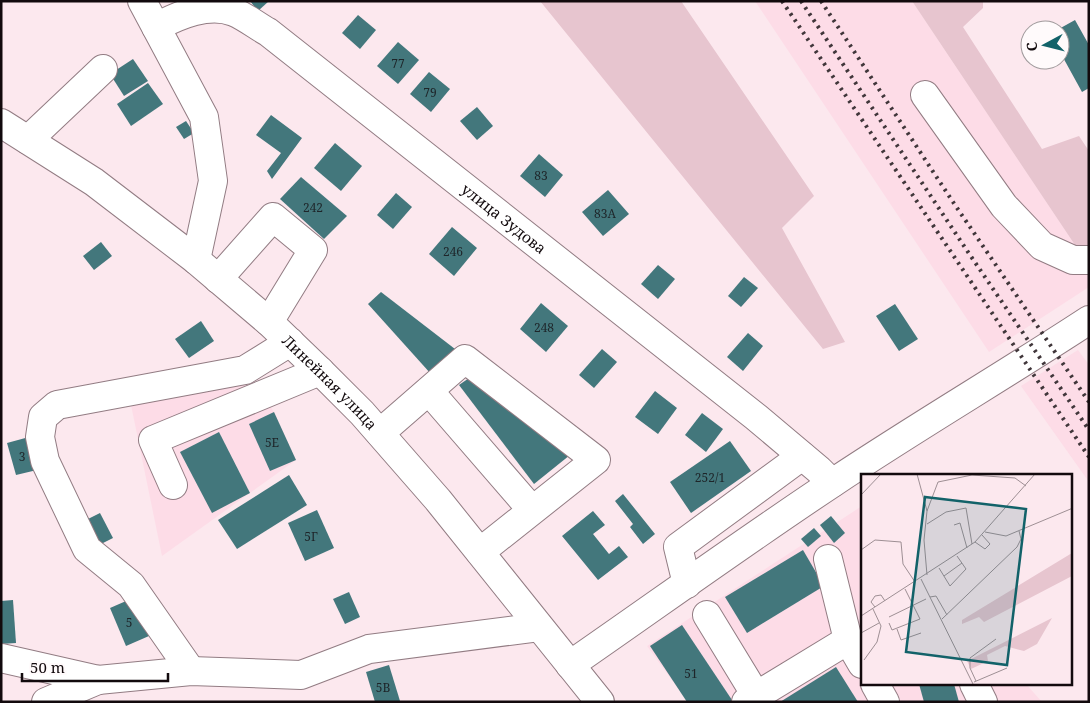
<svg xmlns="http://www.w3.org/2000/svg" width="1090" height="703" font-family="'Noto Serif',serif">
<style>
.built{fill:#fddce7}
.green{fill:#e7c5cf}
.building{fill:#43777c}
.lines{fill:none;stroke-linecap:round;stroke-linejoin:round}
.minor-casing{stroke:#927c83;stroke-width:30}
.minor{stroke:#fff;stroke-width:28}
.rail{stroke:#40363a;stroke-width:4;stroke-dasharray:2.5 5;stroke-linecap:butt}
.labels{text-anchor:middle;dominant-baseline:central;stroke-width:4.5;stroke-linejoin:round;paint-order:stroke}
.number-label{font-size:12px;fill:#1e2529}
.street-label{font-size:15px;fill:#120a0d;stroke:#fffafb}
.inset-road{fill:none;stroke:#9e8f94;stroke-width:1}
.view{fill:#126269;fill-opacity:0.15;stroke:#126269;stroke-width:2.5}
.inset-edge{fill:none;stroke:#120a0d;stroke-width:2.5}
</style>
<rect width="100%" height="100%" fill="#fce8ee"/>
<g class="built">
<polygon points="755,1 912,1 1089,266 1089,287 989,352"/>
<polygon points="1078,350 1089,365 1089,482 1021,386"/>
<polygon points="251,377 274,412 296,460 162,556 130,400"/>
<polygon points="862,506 862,684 1026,684 1042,702 688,702 647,646"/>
</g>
<g class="green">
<polygon points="540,1 681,1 814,196 782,228 845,342 823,349"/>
<polygon points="912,1 983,1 983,8 963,27 1042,149 1079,136 1089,151 1089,266"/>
</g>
<g class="building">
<polygon points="250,1 269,1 258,11"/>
<polygon points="358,15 376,30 360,49 342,33"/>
<polygon points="1075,20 1089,45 1089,88 1082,92 1060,52 1060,30 1057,30"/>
<polygon points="398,42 419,60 398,84 377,66"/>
<polygon points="133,59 148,81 124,96 110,74"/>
<polygon points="429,72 450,89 431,112 410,94"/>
<polygon points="148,83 163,104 131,126 117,104"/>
<polygon points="477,107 493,126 477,140 460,121"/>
<polygon points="271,115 302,138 272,179 267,171 281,153 256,135"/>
<polygon points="186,121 194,133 184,139 176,127"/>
<polygon points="335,143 362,166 341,191 314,168"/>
<polygon points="539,154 563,175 545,197 520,176"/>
<polygon points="301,177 347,216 324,239 280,199"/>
<polygon points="608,190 629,214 603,236 582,212"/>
<polygon points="396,193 412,207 393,229 377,215"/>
<polygon points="452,227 477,248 454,276 429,254"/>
<polygon points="101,242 112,256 94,270 83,256"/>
<polygon points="658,265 675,279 658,299 641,284"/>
<polygon points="744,277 758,288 741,307 728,296"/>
<polygon points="381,292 455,349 431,374 368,304"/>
<polygon points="541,303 568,326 546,352 520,329"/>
<polygon points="895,304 918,339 899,351 876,316"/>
<polygon points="201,321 214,341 189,358 175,339"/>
<polygon points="748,333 763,346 743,371 727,357"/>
<polygon points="602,349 617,362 594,388 579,375"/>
<polygon points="472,376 570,455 534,484 459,385"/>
<polygon points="655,391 677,408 658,434 635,417"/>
<polygon points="274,412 296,460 270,471 249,424"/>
<polygon points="702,413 723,429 706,452 685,435"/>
<polygon points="219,432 250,493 212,513 180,452"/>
<polygon points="29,437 37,470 16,475 7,443"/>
<polygon points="730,441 751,471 691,513 670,482"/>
<polygon points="289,475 307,505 237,549 218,520"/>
<polygon points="623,494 655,534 643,544 630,527 633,524 615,501"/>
<polygon points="317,510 334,548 305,561 288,523"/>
<polygon points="593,511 605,525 593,534 609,554 619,546 628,557 598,580 562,536"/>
<polygon points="100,513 113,538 99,545 86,520"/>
<polygon points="831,516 845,533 834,543 820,525"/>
<polygon points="814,528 821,536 808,547 801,539"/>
<polygon points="803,550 824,586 747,633 725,597"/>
<polygon points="349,592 360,617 345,624 333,599"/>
<polygon points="133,598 149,636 126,646 110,608"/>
<polygon points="13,600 16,643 1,644 1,601"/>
<polygon points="682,625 732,700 730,702 687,702 650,646"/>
<polygon points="389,665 400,701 375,702 366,672"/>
<polygon points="836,667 858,702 780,702"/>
<polygon points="919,684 954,684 959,702 924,702"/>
</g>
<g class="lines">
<g class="minor-casing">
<g id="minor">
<polyline points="142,1 204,117 213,181 196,260"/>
<path id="s1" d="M156 27C179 15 209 2 234 12 246 17 257 26 268 32L756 417 819 470 832 483"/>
<polyline points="925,95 1004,206 1042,246 1073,260 1089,260"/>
<path id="s2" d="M1 123 94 182 196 260 269 322 320 371 362 413 438 500 600 702"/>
<polyline points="28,140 103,69"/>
<polyline points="218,279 273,217 313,250 269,322"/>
<polyline points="429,391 532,510"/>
<polyline points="380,433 465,359 596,460 480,552"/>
<polyline points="173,485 153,440 320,371"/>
<polyline points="828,559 848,640"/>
<polyline points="687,584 678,547 802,456"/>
<polyline points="707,615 760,702"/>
<polyline points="1,658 98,680 191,671 301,675 369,649 539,627"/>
<path d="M570 665C658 604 745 541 834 482 918 426 1005 375 1089 320"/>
<polyline points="191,671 131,585 87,549 45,461 40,437 43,417 57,405 245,370 290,342"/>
<polyline points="875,684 885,702"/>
<polyline points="974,684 983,702"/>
<polyline points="46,702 98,680"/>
<polyline points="746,702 848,640 862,664"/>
</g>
</g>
<use href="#minor" class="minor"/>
<g class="rail">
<polyline points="782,1 1089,457"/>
<polyline points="801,1 970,255 1089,430"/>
<polyline points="821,1 953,202 1089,402"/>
</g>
</g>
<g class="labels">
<g class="number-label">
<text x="398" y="63">77</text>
<text x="430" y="92">79</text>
<text x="541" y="175">83</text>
<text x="313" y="207">242</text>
<text x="605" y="213">83А</text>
<text x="453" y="251">246</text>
<text x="544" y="327">248</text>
<text x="272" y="442">5Е</text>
<text x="22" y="456">3</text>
<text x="710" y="477">252/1</text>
<text x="311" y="536">5Г</text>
<text x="129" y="622">5</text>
<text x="691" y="673">51</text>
<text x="383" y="687">5В</text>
</g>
<g class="street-label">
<text stroke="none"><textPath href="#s1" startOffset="422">улица Зудова</textPath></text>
<text stroke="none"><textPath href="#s2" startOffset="420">Линейная улица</textPath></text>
</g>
</g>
<g transform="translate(861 474)">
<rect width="211" height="211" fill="#fce8ee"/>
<path d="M211 79V102L123 148 118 143 101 150V146ZM191 144 176 170 163 177 144 172 126 181 127 187 110 195 106 187Z" fill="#e7c5cf"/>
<path class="inset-road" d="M56 0 66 37M0 21 20 0M66 50 85 38 105 34 111 70M93 51 99 49 106 74M124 58 145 62 212 34M114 68 124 75 129 70 121 61M0 76 14 66 40 68 42 90 54 108M78 94 89 112 105 95 96 82M66 101 63 66 66 37 77 8 111 1 154 4 165 12M83 102 101 89M60 105 113 212M69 123 75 122 86 141M14 133 10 128 14 122 20 121 24 127M0 142 114 68 174 0M28 143 65 125M81 145 156 73 160 65 158 57M28 149 31 156 59 145 44 115M36 155 40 166 60 159M0 159 18 149M3 186 16 168 20 152 12 135M115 207 109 194V184L135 165M113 208 146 194"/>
<path class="view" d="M64 23 165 35 146 191 45 178Z"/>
<rect width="211" height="211" class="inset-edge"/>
</g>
<rect width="1090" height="703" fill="none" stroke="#120a0d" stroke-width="5"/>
<g transform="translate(1045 45) rotate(263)"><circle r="24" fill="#fffafb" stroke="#a09a9c"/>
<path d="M0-4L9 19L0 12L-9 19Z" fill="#126269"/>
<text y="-8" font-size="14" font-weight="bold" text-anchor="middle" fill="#120a0d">С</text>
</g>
<path d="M22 673v8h146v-8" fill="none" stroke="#120a0d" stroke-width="2.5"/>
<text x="30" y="673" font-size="15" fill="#120a0d" stroke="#fffafb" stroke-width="4" paint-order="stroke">50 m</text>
</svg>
